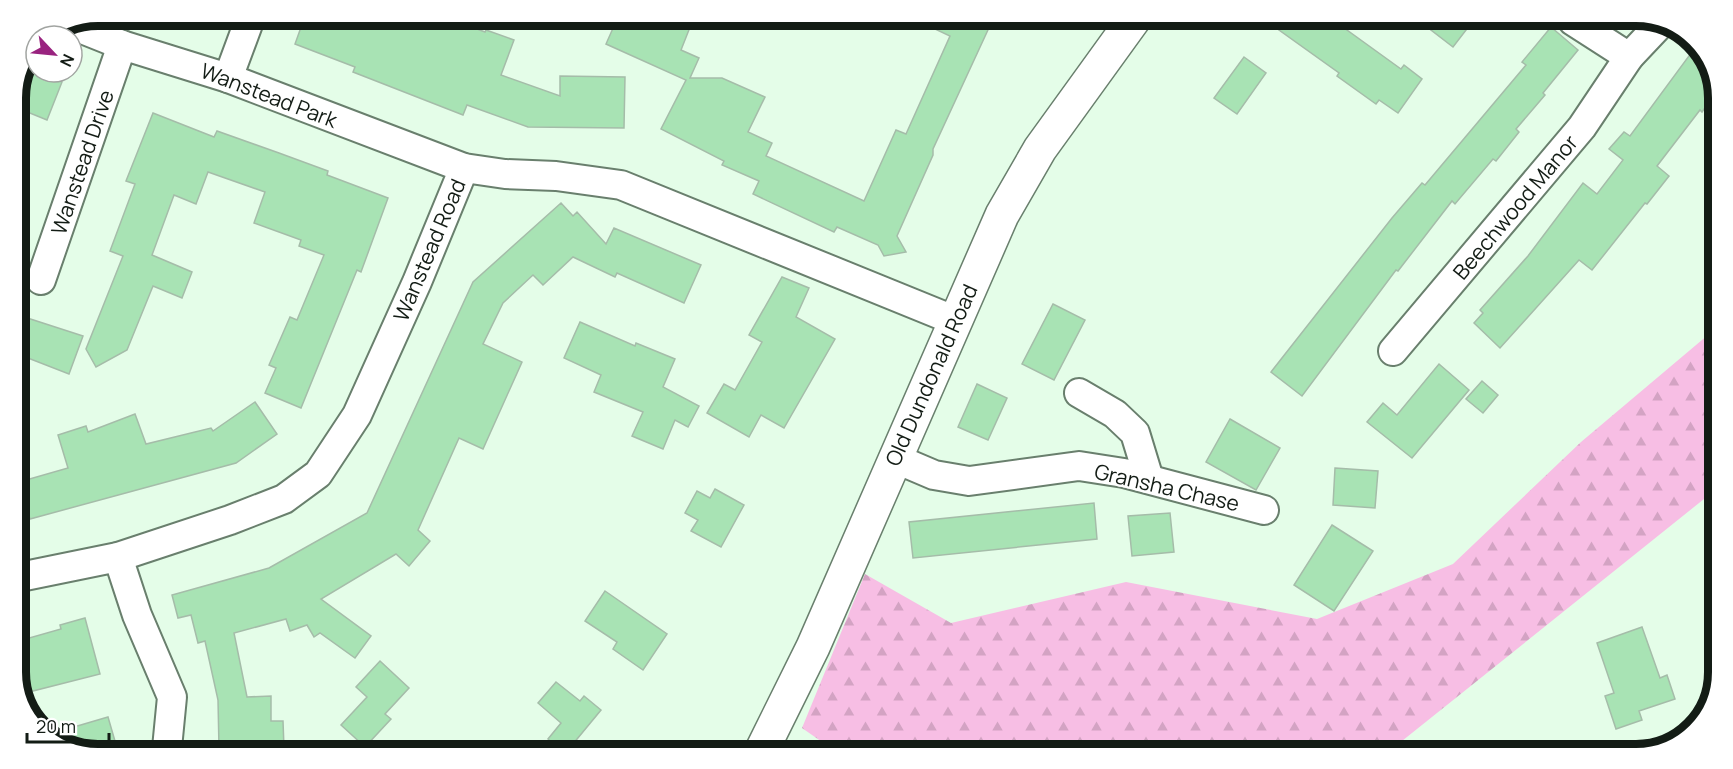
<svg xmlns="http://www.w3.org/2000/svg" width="1733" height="769" font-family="Manrope,sans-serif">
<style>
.forest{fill:url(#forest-firs)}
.building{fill:#a8e3b4;stroke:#a5bca9;stroke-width:1.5}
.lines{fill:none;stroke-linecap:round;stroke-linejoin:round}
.minor-casing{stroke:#697f6d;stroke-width:32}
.tertiary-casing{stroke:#697f6d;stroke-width:36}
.minor{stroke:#fff;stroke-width:28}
.tertiary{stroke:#fff;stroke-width:33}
.labels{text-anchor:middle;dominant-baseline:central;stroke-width:4.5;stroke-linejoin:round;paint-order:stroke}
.street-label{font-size:21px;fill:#131c15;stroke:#fff}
.rim{fill:none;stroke:#131c15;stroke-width:8}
</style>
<defs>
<pattern id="forest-firs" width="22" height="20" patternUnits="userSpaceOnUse" patternTransform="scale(1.5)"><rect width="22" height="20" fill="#f7bee4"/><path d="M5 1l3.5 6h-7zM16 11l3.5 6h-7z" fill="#d3a3c3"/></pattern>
</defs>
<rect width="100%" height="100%" fill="#e4fde8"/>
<polygon class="forest" points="1715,329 1714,491 1387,753 835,751 802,728 865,574 951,623 1126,582 1317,619 1453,564 1581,442"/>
<g class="building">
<polygon points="305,16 443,16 485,32 486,30 514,40 501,75 560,96 560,76 625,77 624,128 528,127 467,105 463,115 353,72 355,67 295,44"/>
<polygon points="618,17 694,17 681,50 699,58 690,78 722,78 765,97 748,132 772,143 766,156 864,201 896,130 906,134 950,36 912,18 993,19 933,149 933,155 897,236 906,252 884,256 878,245 837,227 834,232 753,194 759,181 722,165 724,161 661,129 686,80 606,44"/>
<polygon points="1265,20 1333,20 1401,69 1404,65 1422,79 1398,113 1379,100 1376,104 1337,76 1339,73"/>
<polygon points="1418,20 1450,21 1473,21 1453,47"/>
<polygon points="1551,27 1578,50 1543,93 1545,95 1516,129 1519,132 1496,161 1493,159 1455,204 1452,201 1398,271 1396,270 1302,396 1271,372 1392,218 1422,183 1425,185 1526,65 1522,62"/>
<polygon points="1697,45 1704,51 1717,91 1702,112 1700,110 1657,166 1669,176 1647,204 1645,203 1592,270 1579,260 1500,348 1474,323 1483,313 1480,310 1528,256 1583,183 1597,194 1623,160 1609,149 1624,132 1630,136"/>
<polygon points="1244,57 1266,73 1237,114 1214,98"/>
<polygon points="26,68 62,82 47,120 15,107 15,92"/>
<polygon points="153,113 214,137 217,131 279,153 328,171 327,175 388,198 361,272 357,270 301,408 265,393 276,368 269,365 290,317 297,320 324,255 299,246 301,240 254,223 265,192 208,172 196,204 174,195 152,255 192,272 182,298 153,286 127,350 96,367 86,349 123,256 110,251 135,184 126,181"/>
<polygon points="561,203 573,216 577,212 606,244 614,228 701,265 684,303 617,273 615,277 573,257 543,285 533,275 503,303 483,344 522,362 483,449 459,438 418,530 430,541 409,566 396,554 321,599 371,636 355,658 320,633 314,637 307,625 290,631 286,619 234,633 247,697 271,696 271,721 283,721 284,748 219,748 218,700 205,641 198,643 191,615 178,618 172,595 269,568 367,513 473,282"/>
<polygon points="782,277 809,288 796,317 835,339 784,428 761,415 749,437 707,413 724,384 735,390 762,342 749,335"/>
<polygon points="1053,304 1085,320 1054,380 1022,364"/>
<polygon points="15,314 83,336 69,374 15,353"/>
<polygon points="580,322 635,346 636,343 675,359 663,387 699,406 688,427 675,420 663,449 632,436 643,412 594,392 601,375 564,358"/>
<polygon points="1439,364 1469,390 1412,458 1367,422 1383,403 1397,415"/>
<polygon points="1482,381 1498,395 1483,413 1466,399"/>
<polygon points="977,384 1007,398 988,440 958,427"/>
<polygon points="255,402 277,434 236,463 30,519 19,482 68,468 58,435 86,426 88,432 135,414 146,444 211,428 213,431"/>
<polygon points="1230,419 1280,448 1256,490 1206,462"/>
<polygon points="1335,468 1378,471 1375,508 1333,505"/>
<polygon points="715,489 744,505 721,547 691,531 698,520 685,513 697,491 710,498"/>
<polygon points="1094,503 1097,539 913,558 909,522"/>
<polygon points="1170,513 1174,552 1132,556 1128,516"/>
<polygon points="1332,525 1373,551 1334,611 1294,585"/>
<polygon points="605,591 667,634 643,670 613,649 617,642 585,621"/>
<polygon points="85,618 100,674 21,694 15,677 15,642 61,629 60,625"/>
<polygon points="1642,627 1660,678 1667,675 1675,699 1639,711 1642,720 1616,729 1605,696 1614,693 1597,643"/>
<polygon points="380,661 409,688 385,714 391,719 365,747 341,725 367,697 356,687"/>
<polygon points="556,682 580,701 584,696 601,710 568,750 560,750 548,739 561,723 538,703"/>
<polygon points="108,717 117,748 72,748 67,729"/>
</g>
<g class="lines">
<g class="minor-casing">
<g id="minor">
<polyline points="72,25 122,45 228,78 464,168 505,174 556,176 621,185 956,321"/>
<polyline points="1629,57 1663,21"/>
<polyline points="228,78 251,16"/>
<polyline points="41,280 122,45"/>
<polyline points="1393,351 1582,127 1629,57 1573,21"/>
<polyline points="1079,393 1115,414 1135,433 1149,479"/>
<polyline points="894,458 934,475 969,481 1079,466 1124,473 1264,510"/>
<polyline points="118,557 137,615 172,697 167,748"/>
<polyline points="15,578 118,557 230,520 284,499 318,474 357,415 417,282 464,168"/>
</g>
</g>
<g class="tertiary-casing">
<polyline id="tertiary" points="762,750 813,647 1002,215 1040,149 1134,19"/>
</g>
<use href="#minor" class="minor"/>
<use href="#tertiary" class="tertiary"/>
</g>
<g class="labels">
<g class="street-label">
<text transform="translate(269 95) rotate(21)">Wanstead Park</text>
<text transform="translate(82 162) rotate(-71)">Wanstead Drive</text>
<text transform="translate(1515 207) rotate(-50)">Beechwood Manor</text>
<text transform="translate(429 250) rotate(-67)">Wanstead Road</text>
<text transform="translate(931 375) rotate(-66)">Old Dundonald Road</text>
<text transform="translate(1167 487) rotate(13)">Gransha Chase</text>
</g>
</g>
<path d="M0 0H1733V769H0ZM98 26H1636A72 72 0 0 1 1708 98V672A72 72 0 0 1 1636 744H98A72 72 0 0 1 26 672V98A72 72 0 0 1 98 26Z" fill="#fff" fill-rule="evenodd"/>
<path class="rim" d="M98 26H1636A72 72 0 0 1 1708 98V672A72 72 0 0 1 1636 744H98A72 72 0 0 1 26 672V98A72 72 0 0 1 98 26Z"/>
<g transform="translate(54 54) rotate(116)"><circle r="28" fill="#ffffff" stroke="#a1a4a1" stroke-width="1.5"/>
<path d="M0-4.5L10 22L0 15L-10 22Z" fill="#99237f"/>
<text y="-9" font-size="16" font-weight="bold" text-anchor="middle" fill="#131c15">N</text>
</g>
<path d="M27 733v9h82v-9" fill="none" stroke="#131c15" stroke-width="3"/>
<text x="36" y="733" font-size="18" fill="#131c15" stroke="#ffffff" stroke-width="4.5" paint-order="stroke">20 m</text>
</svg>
